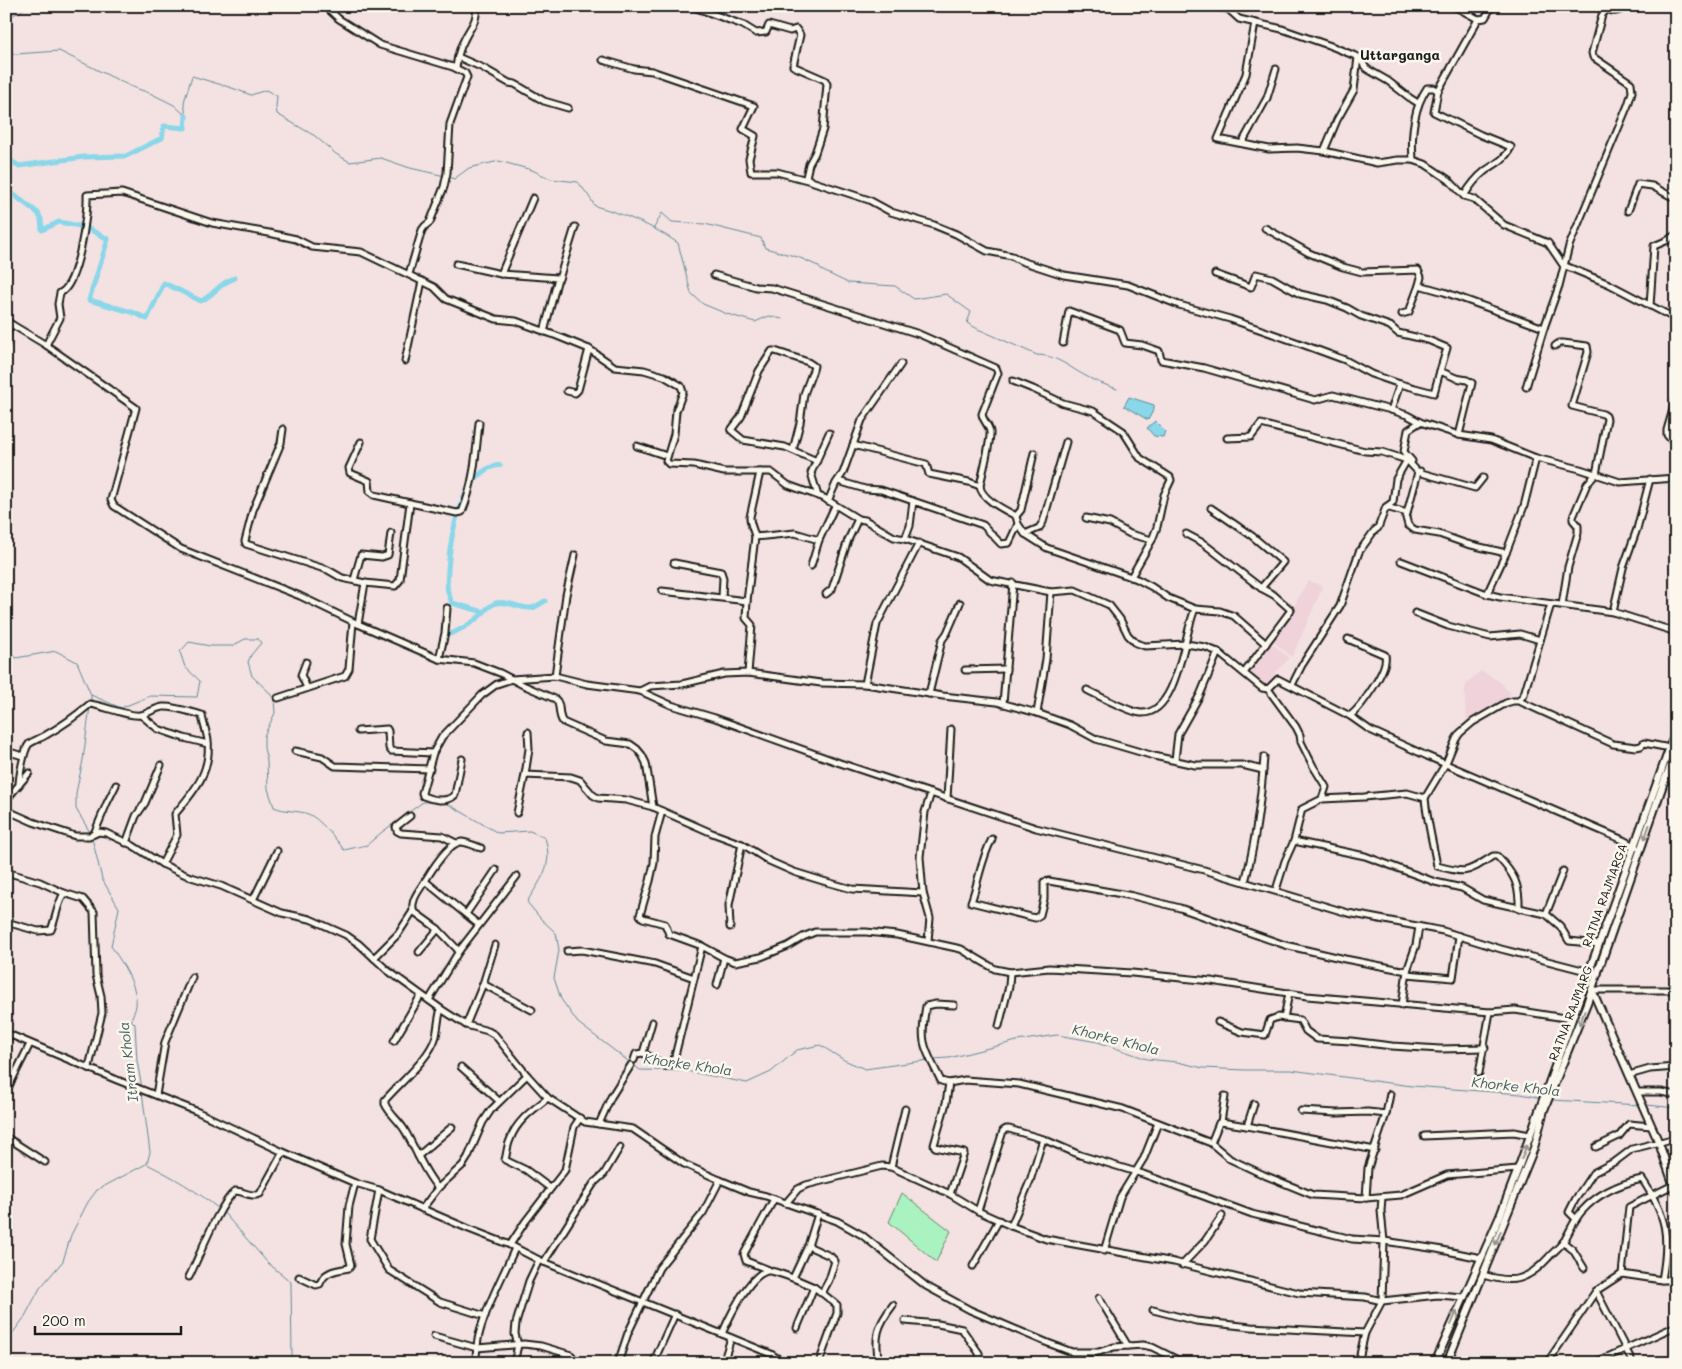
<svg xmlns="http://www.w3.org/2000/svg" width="1682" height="1369" font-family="Mali,sans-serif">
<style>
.built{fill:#efd2da}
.green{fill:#aaf2bf;stroke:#63876e}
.water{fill:#89d7e9;stroke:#5d8c97}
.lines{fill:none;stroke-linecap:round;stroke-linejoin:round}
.stream{stroke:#5d8c97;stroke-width:1}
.canal{stroke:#89d7e9;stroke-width:5}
.minor-casing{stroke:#1c1c1c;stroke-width:9}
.major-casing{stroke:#1c1c1c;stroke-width:10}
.minor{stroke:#fbf7ec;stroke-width:5}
.major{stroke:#fbf7ec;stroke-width:6}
.oneway{stroke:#97948e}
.labels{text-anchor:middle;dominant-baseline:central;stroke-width:5;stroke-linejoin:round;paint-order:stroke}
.street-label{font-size:12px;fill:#1c1c1c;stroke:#fbf7ec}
.neighbourhood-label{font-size:14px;font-weight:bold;fill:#1c1c1c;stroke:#fbf7ec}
.water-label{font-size:14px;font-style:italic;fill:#425d64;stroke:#fbf7ec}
</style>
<rect width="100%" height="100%" fill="#f4e1e2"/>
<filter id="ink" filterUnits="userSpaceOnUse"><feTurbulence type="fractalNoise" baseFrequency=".02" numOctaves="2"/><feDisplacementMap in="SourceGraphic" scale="10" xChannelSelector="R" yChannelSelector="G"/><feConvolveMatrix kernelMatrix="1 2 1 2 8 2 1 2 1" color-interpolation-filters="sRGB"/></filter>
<g filter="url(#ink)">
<g class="built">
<polygon points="1308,581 1323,586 1292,657 1274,642"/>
<polygon points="1270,642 1289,658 1264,686 1248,670"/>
<polygon points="1481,671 1499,681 1510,693 1509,697 1498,705 1467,722 1465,704 1465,689 1468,682"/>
</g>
<polygon class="green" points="902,1193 951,1231 936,1262 889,1222"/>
<g class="water">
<polygon points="1129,397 1154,405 1154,409 1148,420 1124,406"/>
<polygon points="1155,421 1165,431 1163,437 1154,436 1147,428"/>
</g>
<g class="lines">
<g class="stream">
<polyline points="6,18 20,12 26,6"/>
<polyline points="6,51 16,54 59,51 130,86 152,94 174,105 186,116 184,102 192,76 232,88 251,95 266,90 277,96 276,107 277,114 315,136 336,154 350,162 381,158 410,168 445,176"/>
<path d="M449 177 454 179 469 168 499 161 532 170 551 179 578 182 588 195 595 206C624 214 653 226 678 243L691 293 703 304 727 314 755 322 769 316 782 319"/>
<path d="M654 228 662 213 672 222 705 224 761 238 765 248 798 257 818 266 821 270 848 283 895 286 914 299 946 294 971 312 967 323 978 329 1037 355C1056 355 1069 367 1084 375 1094 381 1106 385 1117 389"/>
<polyline points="6,648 16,658 56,651 77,662 91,695 91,702"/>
<path d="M91 695 121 708 150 696 197 697 200 681 185 667 180 652 189 642 210 646H232L245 639H258L261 643 251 655 248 662 252 676 269 692 274 700 275 713 264 736V748L267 761 268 789 274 807C285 812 297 810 308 814 319 818 337 840 344 850L367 845 382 832 423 802H433"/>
<polyline points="90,706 83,760 76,793 76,809 91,834"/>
<path d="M439 802 448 804 498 833 530 831 545 838C554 866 540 880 527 902L541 919 556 933 559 950 554 978 561 999 578 1023 640 1070 686 1071 747 1083 771 1072 797 1050 820 1045 844 1060 865 1069 929 1060"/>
<path d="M92 838 102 879 119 908 111 946C121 961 138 986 136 1005 136 1010 132 1015 131 1020L135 1024 137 1061 142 1088"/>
<polyline points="933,1059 949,1058 1017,1041 1057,1035 1098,1042 1147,1059 1177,1062 1203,1068 1245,1070 1291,1070 1412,1086 1521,1094 1541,1098"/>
<path d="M142 1092 150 1152 147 1164C173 1177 197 1191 219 1209"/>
<polyline points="1552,1100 1640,1105"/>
<polyline points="1647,1105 1676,1108"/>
<polyline points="223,1212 268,1263 291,1282 292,1357 302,1363"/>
<polyline points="6,1342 24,1318 40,1288 63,1261 71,1235 88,1202 97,1190 146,1164"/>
</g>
<g class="canal">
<polyline points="6,158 19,166 84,157 126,156 162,138 164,126 185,128 186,116"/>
<path d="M6 189 38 213 41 219 42 230 59 222 85 227 108 239 89 300 135 313 147 319 164 283 201 301C216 293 219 283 235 278"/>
<path d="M484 612 452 603C451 600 449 596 448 592 446 586 448 576 448 569 450 538 461 469 500 465"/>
<path d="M444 639 445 636C457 632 471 624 481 615 486 610 488 606 496 603 508 600 519 609 531 608 535 608 541 603 545 601"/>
</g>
<g class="minor-casing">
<g id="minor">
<polyline points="325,6 339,19 380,45 453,67 465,73 467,77 450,124 447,173 444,187 430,222 425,226 422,230 409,274"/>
<polyline points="597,6 598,6"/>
<polyline points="691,6 743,25 756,33 766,32 769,25 790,31 796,29 800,35 793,66 825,80 827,84 823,129 815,153 809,164 806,177 810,180"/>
<polyline points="1211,6 1228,9 1239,19 1282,29 1331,46 1358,57 1367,69 1388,81 1410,98 1418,103"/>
<polyline points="1454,6 1478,19"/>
<path d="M1602 6C1613 12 1616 14 1626 6"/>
<polyline points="1671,6 1676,16"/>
<polyline points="1255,23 1246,74 1218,139 1269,149 1297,148 1324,151 1377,163 1398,160 1413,160 1425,164 1449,180 1464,196 1474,199 1504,225 1548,243 1563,265 1609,284 1676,319"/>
<polyline points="458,57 483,68 509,83 515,84 544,101 568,108"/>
<polyline points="603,60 634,69 652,71 754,106 743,129 755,136 749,159 751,172 777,172 811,181 869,200 891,212 934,225 956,234 987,251 1012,256 1021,261 1064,275 1128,285 1179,305 1230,319 1296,342 1345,360 1371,374 1400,384"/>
<path d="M456 68C457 59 459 49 464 40 471 25 476 25 477 6"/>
<path d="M1438 91 1434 112 1481 135 1511 147C1505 160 1496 163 1485 171 1476 178 1470 186 1464 196"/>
<polyline points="1242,143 1267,98 1276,69"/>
<polyline points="1324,151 1337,120 1354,90 1358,57"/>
<path d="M1413 160C1411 135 1413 109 1427 88H1434L1438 91 1476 23 1478 19 1485 18 1492 6"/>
<polyline points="533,198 501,274 558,278 544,332"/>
<polyline points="1628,211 1638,184 1652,186 1676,199"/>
<polyline points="1265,228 1309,253 1343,267 1362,272 1418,270 1421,277 1419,285"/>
<polyline points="456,264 501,274"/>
<polyline points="1215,274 1251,287 1256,274 1272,278 1300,294 1327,300 1347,308 1361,316 1390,326 1398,333 1428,340 1447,348 1440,371"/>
<path d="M714 275 756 287 772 288 919 334 996 368 998 373 982 414C983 421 989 425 990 432 991 441 982 475 980 486 981 499 1005 510 1016 516L1018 524 1025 534 1047 548 1137 579 1152 587 1168 598 1195 609C1184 633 1178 715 1141 713 1130 712 1099 696 1087 690"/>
<polyline points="559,279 575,227"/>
<polyline points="1650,306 1654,246 1668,240 1676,234"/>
<polyline points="1402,314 1409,312 1419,285 1444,292 1544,328"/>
<path d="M6 321 46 345 136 408 111 500 114 506 181 549 300 596 358 624 439 659 474 663 500 673 523 685 555 699C562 704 557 715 563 722L606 741 630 744 637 749 642 755 646 763 653 807"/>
<polyline points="1063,343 1069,311 1120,330 1125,343 1142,345 1159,351 1161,360 1204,368 1315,400 1333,395 1391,410 1407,415 1420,422 1459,435 1491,440 1536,458 1580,469 1620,482 1676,478"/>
<polyline points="6,345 8,330 11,324"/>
<path d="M46 345 60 318 58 304 60 293C78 286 88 214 87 195L122 193 212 223 269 233 296 239 312 247 361 252 434 287 446 299 496 319 516 321 557 336 589 349 615 367 644 370 664 376 681 386 683 392 676 411 674 434 666 461 669 464 694 465 724 472H771L788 485 824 498 858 519 865 520 894 537 905 539 958 557 990 580 1051 592 1075 590 1109 605 1120 619 1128 635 1136 643 1145 646 1186 644 1205 647 1218 652 1262 688 1268 689 1278 679 1350 716 1370 730 1427 756 1623 840 1636 847"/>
<polyline points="1555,346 1559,343 1563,343 1587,346 1588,352 1572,406 1603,414 1606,416 1607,419 1596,474 1587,484 1573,517 1573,520 1578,526 1578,533 1568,567 1562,605"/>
<polyline points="405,361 422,281"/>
<polyline points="1013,381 1033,389 1063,403 1093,411 1123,431 1140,458 1170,477 1171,480 1164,495 1157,527 1152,540 1131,577"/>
<polyline points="1526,387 1544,328 1559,286 1569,246 1628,105 1632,92 1631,83 1593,57 1592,53 1602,15 1607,9"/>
<polyline points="567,391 575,393 578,390 589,349"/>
<polyline points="1676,399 1667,430 1667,435 1676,446"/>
<polyline points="1391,410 1400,384 1434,393 1440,371 1456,378 1467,380 1472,383 1459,435"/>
<polyline points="283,429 281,443 253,510 245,541 246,544 328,570 342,578 365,583 395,586 400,580 410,503 374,495 370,492 369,481 350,473 349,468 361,442"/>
<polyline points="1227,438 1251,437 1261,424 1365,451 1382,452 1407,460 1418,472 1475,488 1483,478"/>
<polyline points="853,445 926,464 929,474 969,482 980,486"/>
<polyline points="637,446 667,456"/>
<polyline points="793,450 800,423 804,394 813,370 814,366 808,362 775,351 772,351 759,371 741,417 731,430 743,440 785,447 817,461"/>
<polyline points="1412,461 1404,452 1408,430 1420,422"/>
<polyline points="838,481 865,489 881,490 913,501"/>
<polyline points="818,496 811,473 829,433"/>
<polyline points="828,501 836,483 843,473 862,420 901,364"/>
<path d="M410 503 457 513 462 512C474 484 476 453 479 423"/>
<polyline points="1386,507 1393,502 1396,479 1407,460 1406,458"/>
<polyline points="1211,508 1252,536 1283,562 1261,588"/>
<polyline points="1407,513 1418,472 1420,471"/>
<polyline points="1016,516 1021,510 1034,453"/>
<polyline points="1086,518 1110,523 1130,534 1152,540"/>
<polyline points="1025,534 1039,528 1043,522 1066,442"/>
<polyline points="1186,534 1203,543 1261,588 1274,595 1291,610 1244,673"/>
<path d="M755 537C754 530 750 525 750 517L760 472"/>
<polyline points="905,539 910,526 913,501 983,525 1001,544 1009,543 1018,524"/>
<polyline points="1506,553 1524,506 1536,458"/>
<polyline points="1401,561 1487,594"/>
<polyline points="674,563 721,572 723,578 722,597"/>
<polyline points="811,566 819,540"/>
<polyline points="354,580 361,555 382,557 388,555 391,533"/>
<polyline points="662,591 747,601 755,537 795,533 819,540 835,506"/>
<polyline points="826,594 832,589 848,540 858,519"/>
<polyline points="747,601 746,618 752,625 748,673"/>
<polyline points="1195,609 1220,611 1234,616 1266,644"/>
<polyline points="1613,612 1623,568 1637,529 1650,479"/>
<polyline points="1415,613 1448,626 1490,637 1520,634 1540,640"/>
<polyline points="358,624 365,583"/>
<path d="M1348 639 1385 655C1389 669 1361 707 1350 716"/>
<polyline points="439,659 445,633 447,608"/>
<polyline points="306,662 301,675 307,688"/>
<polyline points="965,670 1006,669"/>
<polyline points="555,676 566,595 575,555"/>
<polyline points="865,684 877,624 919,543"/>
<polyline points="1292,685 1302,665 1340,606 1359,552 1374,531 1378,528 1386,507 1407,513 1406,518 1408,525 1415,530 1439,534 1467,544 1506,553 1487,594 1500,597 1613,612 1676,632"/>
<polyline points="1268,689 1296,727 1300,735 1301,742 1313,766 1326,787 1322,799 1302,809 1294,841 1285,861 1276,890"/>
<polyline points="640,691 650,686 682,684 724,674 748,673 821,683 865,684 943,696 997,702 1037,713 1070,725 1096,739 1154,756 1195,765 1242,765 1263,770"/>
<polyline points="929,694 942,640 947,633 960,603"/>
<polyline points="278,698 345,676 349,669 353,622"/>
<polyline points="1519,701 1613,744 1636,747 1641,746 1644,743 1670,748"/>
<polyline points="1003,704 1013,583"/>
<polyline points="1037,713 1046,659 1051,592"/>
<polyline points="141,715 158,729 184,738 208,744"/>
<polyline points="358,731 387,729 388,731 389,748 391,751 433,753"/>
<polyline points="528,732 529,749 525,775 571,777 580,780 593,795 598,798 626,800 653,807 712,833 742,844 769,861 794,872 823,881 852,889 923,893"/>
<polyline points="6,751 23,756"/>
<polyline points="295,751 322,757 335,766 430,769"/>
<path d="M462 759 455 795C447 803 432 800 423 796L422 793 433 753 442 737 482 695 497 684 512 679 555 676 587 684 640 691 671 705 715 718 840 763 1036 828 1204 870 1348 913 1443 931 1501 949 1598 974"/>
<polyline points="1175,760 1178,734 1200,695 1218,652"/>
<polyline points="1665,779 1676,781"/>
<path d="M19 785C19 778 24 749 29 744 33 741 41 738 46 735 62 726 76 716 90 704 105 706 128 717 141 715 147 714 155 708 163 707 174 706 190 712 202 715 203 724 207 732 208 741 211 773 194 791 175 814L177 835 162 864"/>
<path d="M1425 798C1427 821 1433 843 1437 866 1468 874 1466 873 1493 856H1497C1514 874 1520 884 1519 909"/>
<polyline points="947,799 951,729"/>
<polyline points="1322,799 1364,797 1407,793 1425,798 1446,763 1456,739 1460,733 1473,722 1506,703 1513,701 1519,701 1524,694 1551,604"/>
<polyline points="6,800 29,773"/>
<polyline points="6,810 33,822 75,836 89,836 99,832 106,833 132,845 162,864 188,876 221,886 282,913 310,919 346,935 359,944 387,970 441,1009 466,1025 488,1031 495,1035 527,1075 548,1098 585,1122 633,1129 684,1164 720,1180 749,1192 766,1196 837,1221 862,1235 926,1286 970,1310 1048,1343 1072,1352 1099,1352 1114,1347 1143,1345 1152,1347 1184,1363"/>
<polyline points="662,811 655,837 654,863 650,881 640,915 643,918 665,924 669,934 702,946"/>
<polyline points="517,813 525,775"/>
<polyline points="410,816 396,827 397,831 401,833 442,836 456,843"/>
<polyline points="94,834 107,803 116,785"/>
<path d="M992 839C981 859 979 881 971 902L1035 918 1040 915 1044 899V882L1049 881 1133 896 1180 908 1285 945 1345 959 1407 971"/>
<polyline points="1294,841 1365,856 1435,882 1462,888 1483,900 1546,914 1560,926 1569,941 1599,944"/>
<polyline points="126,843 136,816 145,803 161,765"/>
<polyline points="6,872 40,882 64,893 83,899 94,912 96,975 101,996 102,1013 89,1067"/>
<path d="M1245 882C1256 841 1261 799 1264 757"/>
<polyline points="253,900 277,851"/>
<path d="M413 911C411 899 419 891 425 881"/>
<polyline points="466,914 496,870"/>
<polyline points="1546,914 1563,871"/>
<path d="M6 922 38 931 51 930C56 918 57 905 64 893"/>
<path d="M479 925 425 881C431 871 450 841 462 842 469 843 475 846 481 848"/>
<polyline points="730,927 729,905 742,844"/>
<polyline points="928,941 930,918 923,893 920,857 925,812 931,793"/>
<polyline points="567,951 582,950 655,964 694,978"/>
<polyline points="419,952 438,929"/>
<polyline points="374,958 398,934 413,911 438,929 459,951"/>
<polyline points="1407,974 1453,978 1459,936"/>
<polyline points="483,984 532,1010"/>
<polyline points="717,985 724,958"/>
<polyline points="1592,990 1676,990"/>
<polyline points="429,1000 459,951 517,876"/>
<path d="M954 1005 936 1004 926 1006C919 1045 925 1048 941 1081L949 1083 965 1080 1019 1084 1123 1109 1211 1143 1230 1159 1264 1175 1313 1195 1366 1198 1401 1195 1447 1175 1518 1169"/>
<polyline points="1402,1005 1407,971 1416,945 1419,927"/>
<polyline points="1284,1018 1289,993"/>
<polyline points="1218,1022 1242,1032 1265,1035 1270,1020 1278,1017 1300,1020 1306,1031 1317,1039 1351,1041 1392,1046 1440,1049 1485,1048"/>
<polyline points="466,1025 483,984 495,945"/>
<polyline points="999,1026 1009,986 1010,972"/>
<polyline points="6,1033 117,1080 196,1111 283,1152 355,1183 379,1190 469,1229 510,1245 539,1260 722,1334 771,1354 785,1363"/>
<polyline points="394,1041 421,995"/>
<polyline points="643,1053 652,1022"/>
<polyline points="634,1060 636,1054 643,1053 666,1066 672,1064 674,1060 702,946 724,958 735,962 761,957 788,946 803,937 815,932 866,932 897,935 961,949 995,969 1010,972 1049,968 1132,973 1211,981 1307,996 1490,1012 1515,1010 1571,1019"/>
<polyline points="461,1067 499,1101"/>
<polyline points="1479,1073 1490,1012"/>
<polyline points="1629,1075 1650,1069 1676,1067"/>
<polyline points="949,1083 946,1103 934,1145 935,1147 964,1153 950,1194"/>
<polyline points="6,1092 30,1044"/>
<polyline points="1637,1092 1661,1092 1676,1095"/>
<polyline points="156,1095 165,1042 192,977"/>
<path d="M548 1098C534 1109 516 1121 510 1140 507 1146 507 1153 505 1160L526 1170 550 1188"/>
<polyline points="1301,1111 1336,1113 1368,1112 1386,1114"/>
<polyline points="1221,1122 1225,1096"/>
<polyline points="599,1124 611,1097 631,1065"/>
<polyline points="1247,1126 1254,1104"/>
<polyline points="1424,1136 1514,1132 1530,1135"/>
<polyline points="6,1137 45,1162"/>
<polyline points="1211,1143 1219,1123 1221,1122 1247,1126 1375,1150"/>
<polyline points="1596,1147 1619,1136 1629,1124 1651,1126"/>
<polyline points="418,1156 452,1127"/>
<polyline points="891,1167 905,1109"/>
<path d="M438 1188C423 1171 416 1149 404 1129 398 1120 389 1113 385 1104V1100C400 1083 430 1058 436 1036 438 1027 438 1018 441 1009"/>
<polyline points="379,1190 370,1239 389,1270 440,1302 485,1316"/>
<polyline points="1366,1198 1368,1168 1386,1114 1390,1094"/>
<polyline points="786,1203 798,1189 806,1185 882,1166 891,1167 950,1194 978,1211 1011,1226 1046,1239 1174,1262 1299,1293 1365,1297 1382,1301 1438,1295 1463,1297"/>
<polyline points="422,1209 438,1188 463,1165 468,1157 483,1122 491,1110 527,1075"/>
<polyline points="978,1211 1003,1131 1006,1129 1009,1129 1043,1139 1080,1155 1143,1174 1252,1214 1352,1239 1384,1241 1437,1249 1481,1258"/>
<polyline points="1576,1219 1569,1212 1575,1200 1593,1173 1616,1161 1632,1149 1676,1138"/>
<polyline points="1011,1226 1030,1181 1043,1139"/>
<polyline points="1563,1242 1573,1250 1584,1268"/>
<polyline points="510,1245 525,1222 565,1170 574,1127 580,1118"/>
<polyline points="808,1246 830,1256 835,1261 829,1280 822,1293 837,1305 837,1313 819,1363"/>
<polyline points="1104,1251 1120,1197 1144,1158 1158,1123"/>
<polyline points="544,1262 594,1183 604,1174 620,1147"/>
<polyline points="1182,1265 1205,1241 1222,1216"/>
<polyline points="973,1266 999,1220"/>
<polyline points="769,1270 746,1261 744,1254 774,1199"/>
<polyline points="1622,1274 1629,1207 1675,1184"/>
<path d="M1483 1275C1513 1284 1527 1281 1548 1258 1553 1252 1560 1247 1564 1241 1570 1231 1574 1220 1582 1211 1598 1193 1619 1184 1642 1179 1667 1216 1670 1236 1662 1280"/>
<path d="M189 1277C200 1255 218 1206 235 1191 244 1191 251 1198 260 1194L283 1152"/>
<path d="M299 1277 316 1285 320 1284C324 1271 337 1270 349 1268L351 1265 346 1244 349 1206 355 1183"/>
<polyline points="793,1278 814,1287 822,1293"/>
<polyline points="1596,1291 1633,1363"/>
<polyline points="1099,1298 1128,1346"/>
<polyline points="1153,1310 1196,1321 1251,1327 1365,1333"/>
<polyline points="905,1321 938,1324 962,1329 979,1353 980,1363"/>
<polyline points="797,1328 814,1287"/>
<path d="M722 1334C729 1318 749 1275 767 1271 775 1270 785 1276 793 1278L808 1246 818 1214"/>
<polyline points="434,1336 477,1348 524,1344 541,1346 571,1355 578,1363"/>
<path d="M476 1363C476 1352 477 1341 480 1331 488 1302 503 1276 515 1248"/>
<polyline points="514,1363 518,1345 515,1334 516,1323 529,1281 539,1260"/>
<polyline points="618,1363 628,1333 659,1268 703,1213 720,1180"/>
<polyline points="653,1363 675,1314"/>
<polyline points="723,1363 731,1338"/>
<path d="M879 1363C874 1337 877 1326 893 1305"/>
<polyline points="1358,1363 1365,1333 1382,1301 1384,1241 1381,1211 1382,1197"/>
<polyline points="1547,1363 1596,1291 1622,1274 1662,1280 1676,1280"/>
<polyline points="1594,1363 1676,1326"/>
</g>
</g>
<g class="major-casing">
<g id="major">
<polyline points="1592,990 1659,1143 1676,1192"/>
<polyline points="1435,1363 1500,1216 1518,1169 1676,730"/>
<polyline points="1447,1363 1534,1148 1544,1110 1587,1003 1665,779 1676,753"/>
</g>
</g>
<use href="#minor" class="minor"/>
<use href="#major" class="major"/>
</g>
<defs><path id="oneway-shaft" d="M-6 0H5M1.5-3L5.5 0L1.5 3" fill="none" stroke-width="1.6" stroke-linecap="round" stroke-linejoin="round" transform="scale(1.25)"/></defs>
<g class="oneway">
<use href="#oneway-shaft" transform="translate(1647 832) rotate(109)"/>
<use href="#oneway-shaft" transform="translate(1582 1018) rotate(110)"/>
<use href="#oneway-shaft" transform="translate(1524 1152) rotate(-70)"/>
<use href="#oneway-shaft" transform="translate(1498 1238) rotate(112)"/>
<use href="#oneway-shaft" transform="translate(1454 1318) rotate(-67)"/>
</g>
</g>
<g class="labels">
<g class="street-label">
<text transform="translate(1604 895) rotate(-70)">RATNA RAJMARGA</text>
<text transform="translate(1570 1013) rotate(-69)">RATNA RAJMARG</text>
</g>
<g class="neighbourhood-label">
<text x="1400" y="54">Uttarganga</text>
</g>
<g class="water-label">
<text transform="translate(1116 1039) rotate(14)">Khorke Khola</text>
<text transform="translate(128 1062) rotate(-97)">Itram Khola</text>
<text transform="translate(688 1064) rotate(8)">Khorke Khola</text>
<text transform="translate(1516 1086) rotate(6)">Khorke Khola</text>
</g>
</g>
<rect width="1682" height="1369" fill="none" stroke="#fbf7ec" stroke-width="25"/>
<rect x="12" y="12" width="1657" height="1344" fill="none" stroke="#1c1c1c" stroke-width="2" filter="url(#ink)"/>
<path d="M35 1326v8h146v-8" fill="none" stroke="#1c1c1c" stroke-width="2.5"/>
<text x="42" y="1326" font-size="15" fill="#1c1c1c" stroke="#fbf7ec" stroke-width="4" paint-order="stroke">200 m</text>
</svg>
